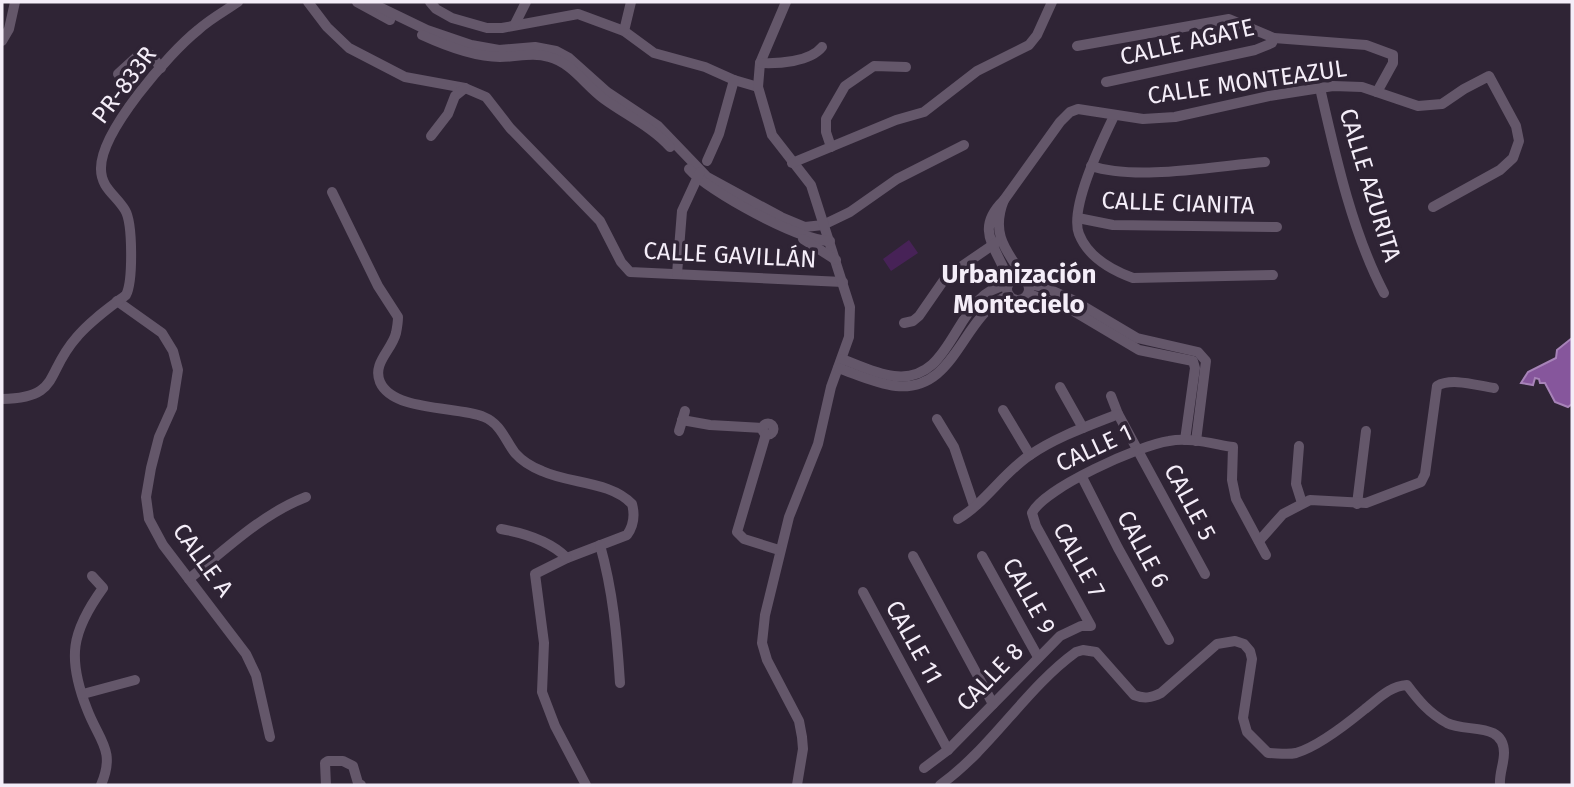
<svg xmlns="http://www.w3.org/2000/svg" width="1574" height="787" font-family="'Fira Sans',sans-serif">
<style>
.green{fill:#472257}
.water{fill:#86569c;stroke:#a783b8;stroke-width:2}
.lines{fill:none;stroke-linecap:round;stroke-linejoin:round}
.minor{stroke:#64576a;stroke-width:10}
.labels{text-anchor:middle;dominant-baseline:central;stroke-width:7;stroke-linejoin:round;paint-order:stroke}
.street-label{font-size:24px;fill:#f4edf8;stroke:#2f2435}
.neighbourhood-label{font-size:26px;font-weight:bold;fill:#f4edf8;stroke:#2f2435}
</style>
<rect width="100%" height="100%" fill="#2f2435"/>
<polygon class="green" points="909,240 918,253 891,271 883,259"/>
<polygon class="water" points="1572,338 1572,404 1568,407 1555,402 1545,383 1540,383 1539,379 1535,378 1533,385 1521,383 1528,372 1556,358 1557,350"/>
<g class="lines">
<g class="minor">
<polyline points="308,2 327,27 349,48 405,77 465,88 486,97 510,128 600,221 621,262 630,272 843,282"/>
<polyline points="357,2 390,20"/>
<polyline points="369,2 427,30 471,45 499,50 535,47 556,51 569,58 607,92 658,126 707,177 781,217 805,227 823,225 850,212 897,179 964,145"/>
<polyline points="430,2 436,9 452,18 487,28 502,28 578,14 624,31 654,53 705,67 734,80 758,87"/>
<polyline points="786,2 760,63 758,87 772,135 811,185 850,307 849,337 831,387 818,444 789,517 765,615 762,643 767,660 799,721 802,737 803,749 797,785"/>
<polyline points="515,24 526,2"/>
<polyline points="624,31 631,2"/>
<path d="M422 35C446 46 474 57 500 57 517 57 533 52 549 57 572 63 585 85 604 99 626 115 652 127 670 147"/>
<polyline points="2,41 9,29 15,2"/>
<polyline points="1077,46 1229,19 1274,38 1366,45 1393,55 1393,63 1377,92"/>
<path d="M760 63C778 64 810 62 822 47"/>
<polyline points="118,74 141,53 151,55 161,68"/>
<polyline points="1106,82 1255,50 1272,43 1274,38"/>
<path d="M1320 88C1335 154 1352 232 1384 293"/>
<path d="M1114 116C1102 141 1069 208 1079 234 1088 257 1111 270 1133 278L1273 275"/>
<polyline points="431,136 448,114 455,96 465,88"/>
<polyline points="831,147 826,132 826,119 845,86 874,66 906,67"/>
<polyline points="707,161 719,134 734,80"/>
<polyline points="792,163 896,120 924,112 977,71 1029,45 1037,35 1052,2"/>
<path d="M1091 166C1137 181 1215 166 1265 162"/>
<path d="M689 169C709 192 800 241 830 241"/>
<path d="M332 192 378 286 398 317C398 323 397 328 396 333 392 350 372 363 380 382 393 412 458 406 484 417 501 424 505 440 515 453 522 461 532 467 542 471 570 484 610 481 632 504 635 515 634 525 627 535L567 558 535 574 544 643 542 692 555 726 586 785"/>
<polyline points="1004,200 1060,122 1070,112 1078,109 1143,119 1175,117 1269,96 1333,86 1362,87 1418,106 1442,104 1464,89 1489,76 1516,126 1519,141 1513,158 1500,170 1433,207"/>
<polyline points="1078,218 1113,225 1277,227"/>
<polyline points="803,239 836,260"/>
<polyline points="677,274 682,211 700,172"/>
<circle cx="1018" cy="289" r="11"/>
<path d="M1009 282C999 249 972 231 1004 200 990 235 1007 251 1025 279"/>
<polyline points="1029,284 1044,287 1073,300 1137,338 1198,352 1206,361 1196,441"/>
<polyline points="1029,294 1070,309 1139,350 1193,361 1195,368 1185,440"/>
<polyline points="117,301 162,333 173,351 178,370 172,408 159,437 151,468 146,497 149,519 163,545 246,654 256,675 270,737"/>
<polyline points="904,323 913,321 919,316 946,277 997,242"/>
<path d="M842 359C858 365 876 374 894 376 956 384 953 292 1008 285"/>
<path d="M838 368C856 374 876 384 896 386 957 392 961 315 1009 295"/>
<polyline points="1060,387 1083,428"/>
<polyline points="1111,396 1118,414 1205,574"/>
<path d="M2 399C61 398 45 373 76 338 90 321 109 308 126 295 133 282 133 223 125 210 116 195 101 188 101 169 100 132 169 53 198 30 210 19 225 11 238 2"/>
<polyline points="1003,410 1030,455"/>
<polyline points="937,419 954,447 974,506"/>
<polyline points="682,420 710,425 763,428"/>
<circle cx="768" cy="429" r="5.5"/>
<polyline points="679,431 685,411"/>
<polyline points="766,434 737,532 744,539 779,550"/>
<polyline points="1299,446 1296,484 1302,503"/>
<polyline points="1082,477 1118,548 1169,640"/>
<polyline points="1357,504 1366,431"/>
<path d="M958 519C985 503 1003 473 1030 455 1056 437 1088 426 1118 414"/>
<path d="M501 529C524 533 549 540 567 558"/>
<path d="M1259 541 1283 514 1310 500 1366 503 1421 482 1425 474 1437 386C1452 377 1478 386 1494 388"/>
<path d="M600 545C613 591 617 636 620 683"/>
<polyline points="913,556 993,704"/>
<polyline points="982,556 1038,657"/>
<path d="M92 576 103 588C71 632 67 658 87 709 99 741 116 750 101 785"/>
<path d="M189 579C226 549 262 514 306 497"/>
<polyline points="863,592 948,750"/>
<polyline points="83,694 135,680"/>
<path d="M924 768 948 750 1060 636 1081 626H1091L1036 526 1032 513C1044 488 1140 445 1169 441 1190 437 1213 444 1233 447L1232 480 1236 499 1266 555"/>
<polyline points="326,785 325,763 328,761 343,761 353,766 358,783 361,785"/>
<path d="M940 785C992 748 1025 689 1076 652L1083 650 1096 652 1134 695C1144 699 1151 698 1161 693L1217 644 1235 641 1244 644 1250 651 1252 659 1243 718 1247 732 1268 753C1277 753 1287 755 1296 753 1317 747 1348 723 1365 709 1379 698 1390 686 1407 685 1419 701 1429 713 1447 723 1466 733 1504 721 1504 753 1504 764 1499 774 1500 785"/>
</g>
</g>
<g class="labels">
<g class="street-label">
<text transform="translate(1187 42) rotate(-13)">CALLE AGATE</text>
<text transform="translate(1247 82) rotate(-8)">CALLE MONTEAZUL</text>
<text transform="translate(124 85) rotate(-53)">PR-833R</text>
<text transform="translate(1370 185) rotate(73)">CALLE AZURITA</text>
<text transform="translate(1178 203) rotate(2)">CALLE CIANITA</text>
<text transform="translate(730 255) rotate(3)">CALLE GAVILLÁN</text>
<text transform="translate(1094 448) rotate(-25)">CALLE 1</text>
<text transform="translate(1190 502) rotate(62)">CALLE 5</text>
<text transform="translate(1143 549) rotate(62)">CALLE 6</text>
<text transform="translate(203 560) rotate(54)">CALLE A</text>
<text transform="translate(1079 560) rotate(61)">CALLE 7</text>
<text transform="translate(1029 596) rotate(61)">CALLE 9</text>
<text transform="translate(914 642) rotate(61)">CALLE 11</text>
<text transform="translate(990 677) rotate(-46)">CALLE 8</text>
</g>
<g class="neighbourhood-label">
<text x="1019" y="274">Urbanización<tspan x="1019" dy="30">Montecielo</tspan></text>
</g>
</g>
<rect width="1574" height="787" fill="none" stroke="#f4edf8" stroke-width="7"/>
</svg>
